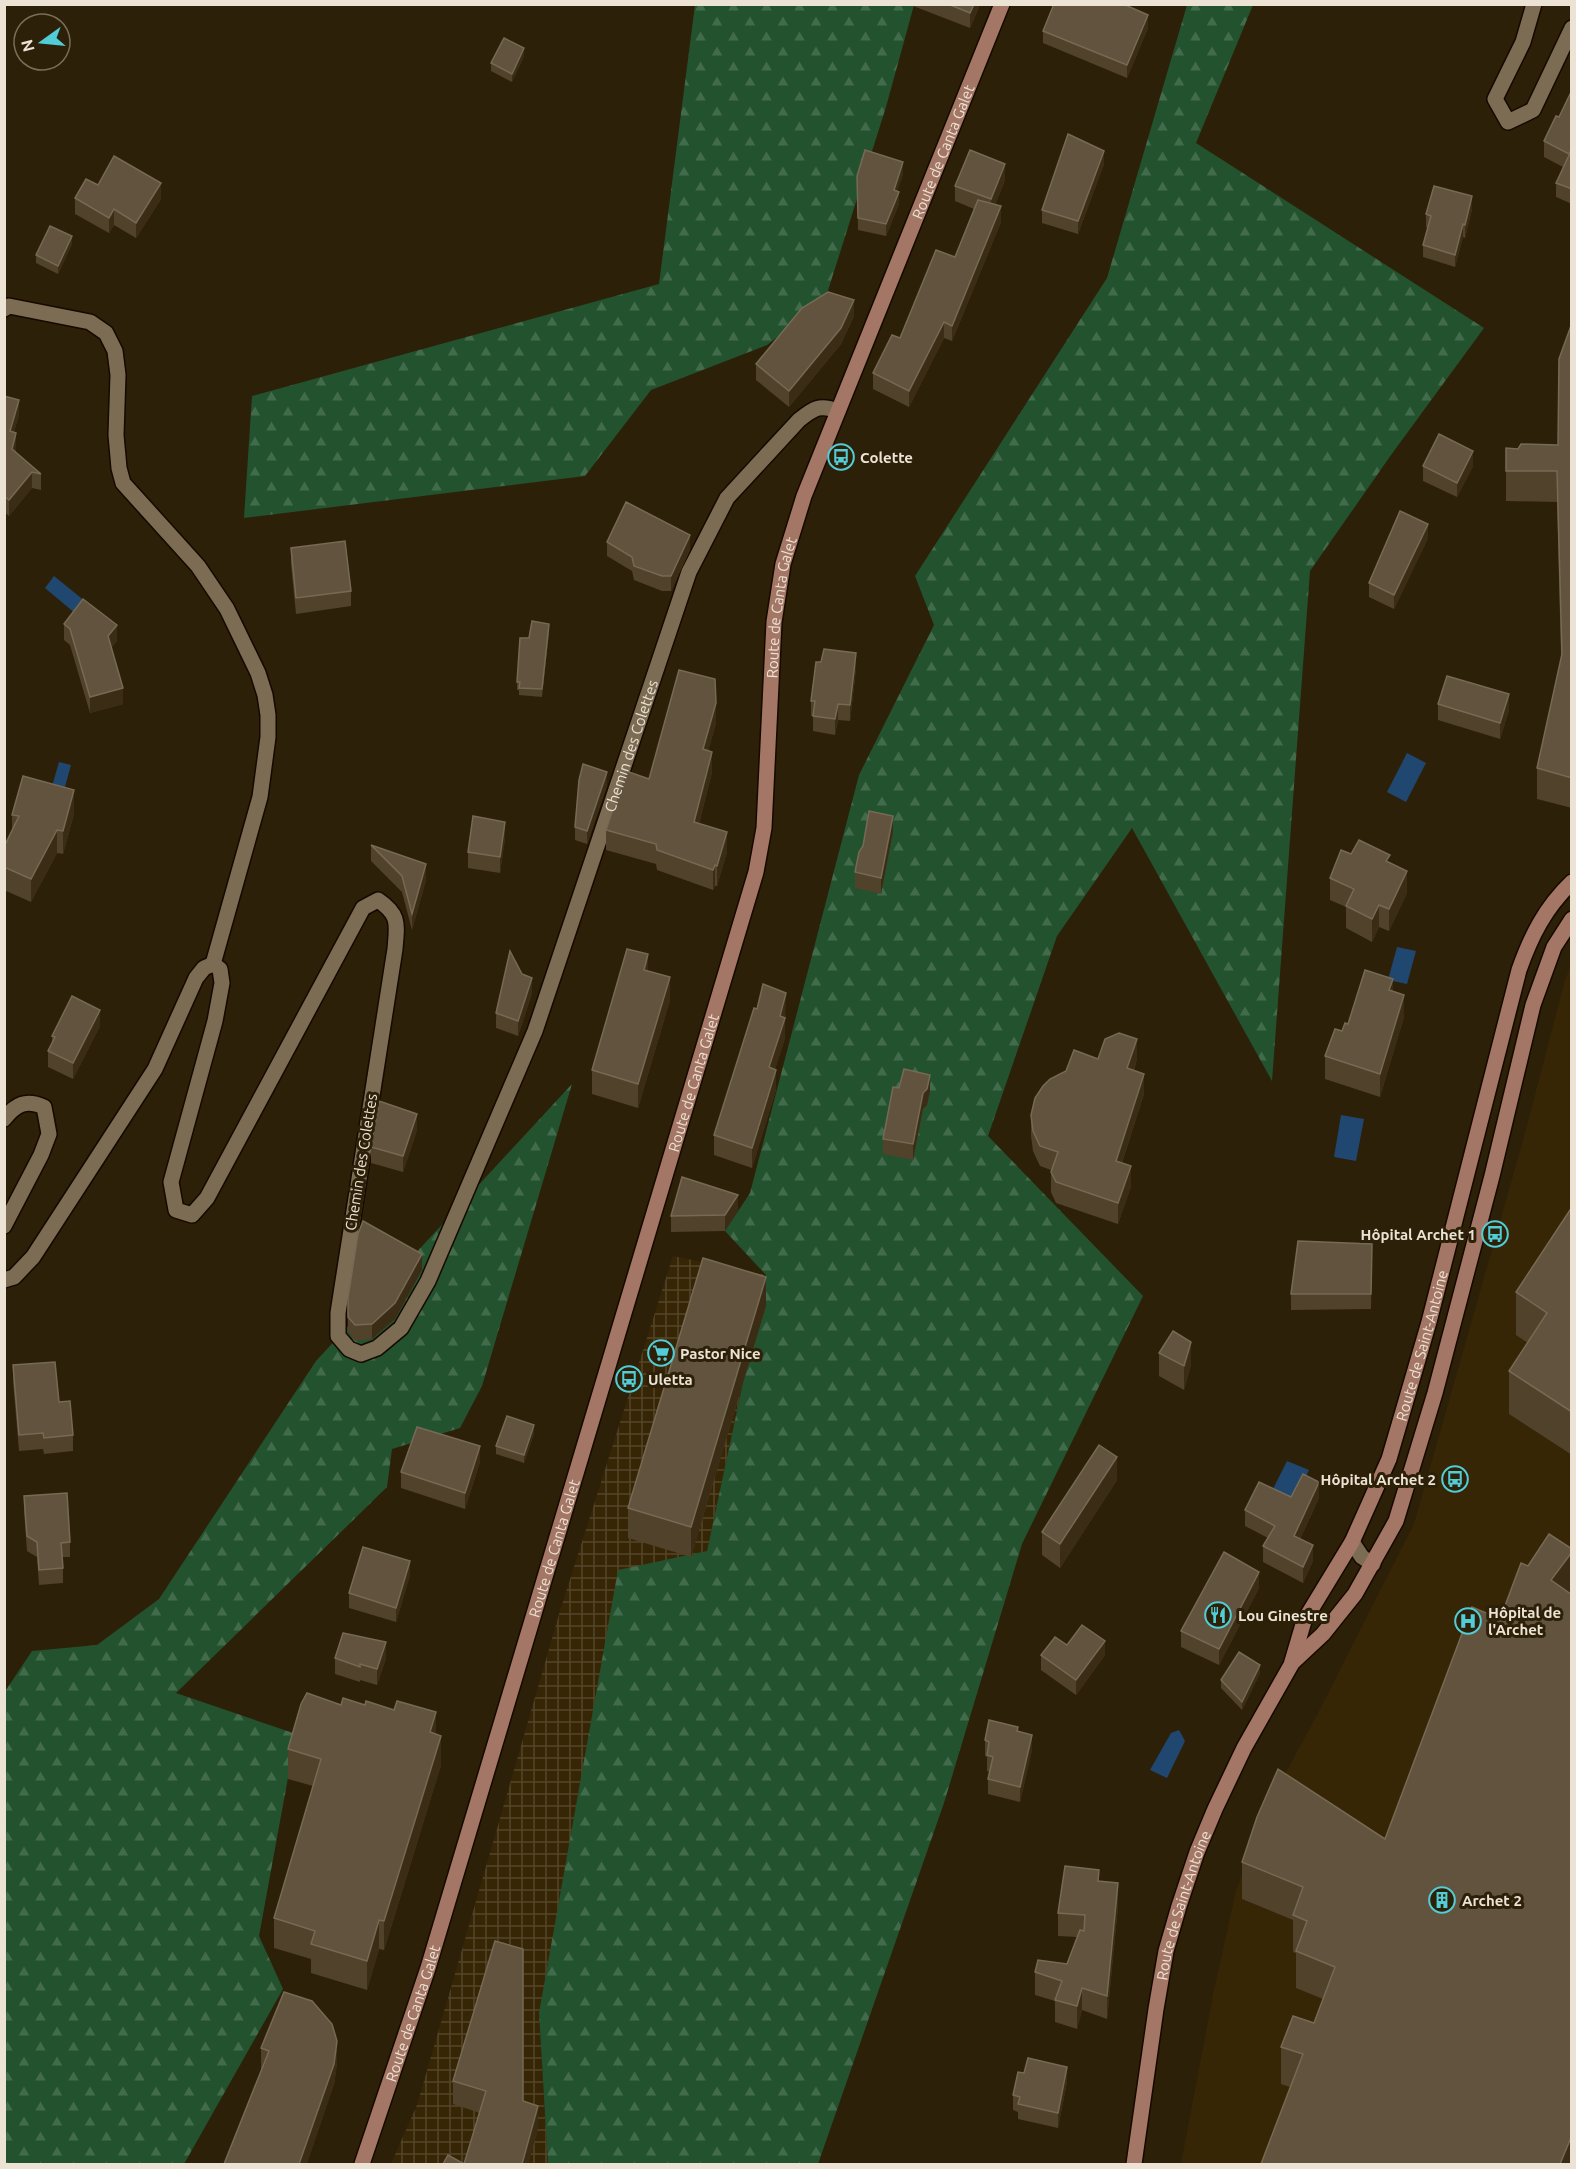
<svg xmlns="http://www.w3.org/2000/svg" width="1576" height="2169" font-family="Ubuntu,sans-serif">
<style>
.built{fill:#372606}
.industrial{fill:url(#industrial-grid)}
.forest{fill:url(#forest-firs)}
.water{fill:#204770}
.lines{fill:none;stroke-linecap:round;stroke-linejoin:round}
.street-casing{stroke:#150900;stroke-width:18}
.secondary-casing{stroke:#150900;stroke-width:18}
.street{stroke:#7c6c53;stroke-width:15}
.secondary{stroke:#a37665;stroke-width:15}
.wall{fill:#50422b}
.shaded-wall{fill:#3b2d15}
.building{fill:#61533d;stroke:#766a55;stroke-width:1.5}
.labels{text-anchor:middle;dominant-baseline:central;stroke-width:6;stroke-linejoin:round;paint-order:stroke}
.street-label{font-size:15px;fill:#ece3d5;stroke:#2d2008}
.poi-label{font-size:15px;font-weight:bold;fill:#ece3d5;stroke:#2d2008;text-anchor:start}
</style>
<defs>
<pattern id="industrial-grid" width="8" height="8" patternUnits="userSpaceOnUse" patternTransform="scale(1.5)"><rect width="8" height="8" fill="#372606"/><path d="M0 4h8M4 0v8" fill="none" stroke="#544529"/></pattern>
<pattern id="forest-firs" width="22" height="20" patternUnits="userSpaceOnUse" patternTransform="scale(1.5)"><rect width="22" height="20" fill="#22522e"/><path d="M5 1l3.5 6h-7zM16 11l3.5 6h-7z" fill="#426b4b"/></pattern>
</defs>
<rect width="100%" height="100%" fill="#2d2008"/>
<polygon class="built" points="1571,966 1571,2164 1181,2164 1213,1995 1236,1891 1271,1800 1316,1717 1414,1524 1524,1137 1565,980"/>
<polygon class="industrial" points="673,1256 766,1275 707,1551 539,2013 548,2164 391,2164 417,2105 560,1611"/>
<g class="forest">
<polygon points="695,5 914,5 886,107 825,300 767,345 651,390 585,476 244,518 252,396 659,284"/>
<polygon points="1187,5 1253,5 1196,143 1484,328 1391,455 1310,571 1272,1081 1132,828 1057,936 988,1136 1143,1296 1022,1544 944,1803 818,2164 548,2164 539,2013 618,1570 707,1551 766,1275 725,1231 750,1193 859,775 934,625 915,576 1107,278"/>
<polygon points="572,1084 482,1386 460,1428 392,1449 387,1487 176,1693 296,1734 259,1936 283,1989 184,2164 5,2164 4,1693 32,1651 97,1645 159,1599 316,1361"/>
</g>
<g class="water">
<polygon points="54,576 86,602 76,614 45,588"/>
<polygon points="1407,753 1426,763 1406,802 1387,792"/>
<polygon points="59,762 71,765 61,801 49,797"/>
<polygon points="1397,947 1416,951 1407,984 1388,980"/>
<polygon points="1341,1115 1364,1119 1356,1161 1334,1157"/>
<polygon points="1287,1461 1309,1470 1292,1507 1270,1495"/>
<polygon points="1179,1730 1185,1741 1167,1778 1150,1770 1171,1733"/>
</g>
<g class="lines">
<g class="street-casing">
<g id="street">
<polyline points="1534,4 1523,42 1495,99 1508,122 1533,110 1572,28"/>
<polyline points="4,309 9,306 90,322 106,333 115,351 118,375 116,435 119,468 123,483 198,566 227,609 258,673 265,695 268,715 268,737 260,797 213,964"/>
<path d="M4 1119C16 1104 26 1099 44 1107L49 1134 41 1155 4 1226"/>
<path id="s1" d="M4 1280 14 1277 33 1257 155 1069 196 978 204 968 213 964 220 969 222 983 215 1021 171 1182 176 1210 192 1215 207 1198 363 908 378 900C400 915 397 924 395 949L338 1313V1336L349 1349 361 1354 377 1348 401 1328 428 1281 535 1031 689 572 727 498 799 420C814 408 820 404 838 411"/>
<polyline points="1352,1542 1362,1557 1373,1564"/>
</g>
</g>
<g class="secondary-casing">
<g id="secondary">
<polyline points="1292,1663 1323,1634 1355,1594 1396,1521 1435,1393 1492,1176 1533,1005 1554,947 1572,919"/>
<path id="s2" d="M362 2164 428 1968 756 872 764 828 774 622 783 564 804 496 1002 4"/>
<path id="s3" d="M1134 2164 1156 2009 1166 1951 1179 1906 1197 1852 1215 1809 1244 1748 1291 1665 1304 1621 1352 1542 1389 1459 1429 1322 1519 970C1531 936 1545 908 1572 882"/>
</g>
</g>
<use href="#street" class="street"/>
<use href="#secondary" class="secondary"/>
</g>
<g class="wall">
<polygon points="908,4 979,4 979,7 970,28"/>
<polygon points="1148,28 1127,78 1043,43 1043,31"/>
<polygon points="524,56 512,82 491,71 491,63"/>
<polygon points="1572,90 1572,204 1556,197 1556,183 1563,167 1544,157 1544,141 1559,117"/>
<polygon points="1104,164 1078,234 1042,223 1042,210"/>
<polygon points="903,174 897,191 899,204 886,236 858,230 857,176"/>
<polygon points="1005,180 995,205 1001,222 952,341 944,338 909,407 873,389 873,373 900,338 955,257 974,209 955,201 955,186"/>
<polygon points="98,185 161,199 136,238 114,225 109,233 75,214 75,198"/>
<polygon points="1472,209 1465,238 1463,237 1455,267 1423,257 1423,245 1428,228 1426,227 1426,214"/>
<polygon points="72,244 58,274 36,263 36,255"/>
<polygon points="854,316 841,344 789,407 756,380 756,364"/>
<polygon points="1572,323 1572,808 1537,799 1537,768 1561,658 1557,502 1506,501 1506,448 1518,449 1558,445"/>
<polygon points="4,396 19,415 14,432 16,449 15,452 41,474 41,490 32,488 9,516 4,512"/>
<polygon points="1423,466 1473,466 1457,497 1423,481"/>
<polygon points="1428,538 1394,609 1369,597 1369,583"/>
<polygon points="607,542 690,550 671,591 662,591 634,580 632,571 607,556"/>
<polygon points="291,548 351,591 351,606 296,614 291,564"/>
<polygon points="64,624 117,641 111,648 123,704 90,713 70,645 64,640"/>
<polygon points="549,632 542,697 519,695 519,690 517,690 517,682 529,638"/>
<polygon points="856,669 850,721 838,720 835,735 813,731 813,716 811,716 811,701"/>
<polygon points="1438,704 1509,710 1500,739 1438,720"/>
<polygon points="716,723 708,751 712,772 699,824 727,852 717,886 715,886 713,890 657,870 656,864 606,850 606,830 649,779"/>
<polygon points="607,785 587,844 575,840 575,827"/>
<polygon points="74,814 63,854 57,853 31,902 4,890 4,847 12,830 12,815"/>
<polygon points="893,832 881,894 855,888 855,872"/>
<polygon points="505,838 500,873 468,868 468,852"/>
<polygon points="371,845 426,880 412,930 402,892 371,861"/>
<polygon points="1351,854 1390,862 1407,893 1389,931 1379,927 1372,942 1346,928 1346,907 1330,900 1330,878"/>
<polygon points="648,971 670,1000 638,1108 592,1094 592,1070"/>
<polygon points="1393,991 1404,1017 1380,1097 1325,1079 1325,1056 1342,1031 1348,1024"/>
<polygon points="532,993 518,1036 496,1028 496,1013"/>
<polygon points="786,1014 785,1020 785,1038 775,1069 776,1090 752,1168 714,1155 714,1135"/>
<polygon points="100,1026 73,1079 48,1067 48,1051 52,1043 52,1036"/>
<polygon points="1098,1059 1137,1059 1134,1070 1144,1094 1122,1163 1131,1186 1118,1224 1056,1203 1051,1192 1051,1170 1040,1166 1033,1151 1031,1136 1031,1115"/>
<polygon points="930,1091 927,1105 923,1109 913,1160 883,1154 883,1139"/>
<polygon points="417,1130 403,1172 371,1163 371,1147"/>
<polygon points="1572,1207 1572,1455 1509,1414 1509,1371 1528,1343 1516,1335 1516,1292"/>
<polygon points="738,1210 725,1231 671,1232 671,1216"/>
<polygon points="1372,1244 1371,1309 1291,1310 1291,1294"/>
<polygon points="422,1270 395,1319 372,1339 355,1341 348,1332 348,1298"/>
<polygon points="766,1306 691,1557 628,1538 628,1508"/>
<polygon points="1159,1353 1191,1365 1184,1390 1159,1376"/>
<polygon points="13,1365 59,1402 73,1435 73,1451 44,1454 43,1449 19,1451 13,1381"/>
<polygon points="534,1433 524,1463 496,1454 496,1446"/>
<polygon points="480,1462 465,1509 401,1488 401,1472"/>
<polygon points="1117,1480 1060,1568 1042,1555 1042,1532"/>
<polygon points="24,1496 70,1542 70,1557 63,1557 63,1583 39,1585 37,1557 27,1551 24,1511"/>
<polygon points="1291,1497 1319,1498 1300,1539 1313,1561 1303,1583 1263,1562 1263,1546 1268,1538 1245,1526 1245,1510"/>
<polygon points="1572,1549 1572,1589 1290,2087 1281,2084 1281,2047 1314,2023 1323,1999 1296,1988 1296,1953 1293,1952 1293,1920 1242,1899 1242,1862 1385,1839 1528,1566"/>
<polygon points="410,1575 396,1622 349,1608 349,1593"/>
<polygon points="1259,1588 1219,1665 1181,1647 1181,1631"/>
<polygon points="1067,1645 1105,1655 1076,1695 1041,1670 1041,1655"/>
<polygon points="335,1658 386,1658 377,1685 360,1680 360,1682 335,1674"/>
<polygon points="1260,1673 1242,1710 1221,1688 1221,1680"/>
<polygon points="341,1705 436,1734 441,1765 384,1950 379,1949 367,1990 311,1973 311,1959 274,1948 274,1918 313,1786 288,1779 288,1749"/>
<polygon points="1018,1732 1032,1750 1020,1802 988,1794 988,1779 990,1772 987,1771 987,1757 985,1756 985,1740"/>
<polygon points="1099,1881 1118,1906 1107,2019 1082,2010 1077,2029 1055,2022 1055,2001 1035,1995 1035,1972 1067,1964 1077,1937 1058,1936 1058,1913"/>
<polygon points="261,2048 337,2063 334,2085 261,2069"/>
<polygon points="453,2081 523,2101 538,2129 528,2164 443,2164 464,2164 480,2113 453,2104"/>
<polygon points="1067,2082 1058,2128 1018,2119 1018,2112 1013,2110 1013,2095"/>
</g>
<g class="shaded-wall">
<polygon points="974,4 979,4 979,7 970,28 970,13"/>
<polygon points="1148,15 1148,28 1127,78 1127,65"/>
<polygon points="524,48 524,56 512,82 512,74"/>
<polygon points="1104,151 1104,164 1078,234 1078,221"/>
<polygon points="903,162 903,174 894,202 894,190"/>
<polygon points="1005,164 1005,180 991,215 991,199"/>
<polygon points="161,183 161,199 136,238 136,223"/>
<polygon points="899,192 899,204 886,236 886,224"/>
<polygon points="1472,196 1472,209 1465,238 1465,225"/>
<polygon points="1001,206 1001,222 952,341 952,326"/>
<polygon points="114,209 114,225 109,233 109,218"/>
<polygon points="1463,224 1463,237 1455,267 1455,255"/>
<polygon points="72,236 72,244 58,274 58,266"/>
<polygon points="854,300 854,316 841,344 789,407 789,391"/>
<polygon points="944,322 944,338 909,407 909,391"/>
<polygon points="19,400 19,415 10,447 10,431"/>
<polygon points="16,433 16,449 12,465 12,449"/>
<polygon points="1473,451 1473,466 1457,497 1457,483"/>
<polygon points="32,472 32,488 9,516 9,500"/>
<polygon points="1428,524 1428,538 1394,609 1394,595"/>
<polygon points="690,535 690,550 671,591 671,576"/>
<polygon points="549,624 549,632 542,697 542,689"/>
<polygon points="117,625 117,641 108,652 108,636"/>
<polygon points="856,653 856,669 850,721 850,705"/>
<polygon points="123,688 123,704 90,713 90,697"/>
<polygon points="1509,694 1509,710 1500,739 1500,723"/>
<polygon points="716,703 716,723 703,769 703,749"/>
<polygon points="838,704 838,720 835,735 835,719"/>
<polygon points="712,752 712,772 694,843 694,822"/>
<polygon points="607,772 607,785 587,844 587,831"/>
<polygon points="74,790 74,814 63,854 63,831"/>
<polygon points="893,816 893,832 881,894 881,878"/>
<polygon points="505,822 505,838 500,873 500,857"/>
<polygon points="57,830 57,853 31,902 31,879"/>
<polygon points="727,832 727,852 717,886 717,866"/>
<polygon points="426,864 426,880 412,930 412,914"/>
<polygon points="715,865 715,886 713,890 713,870"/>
<polygon points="1407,871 1407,893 1389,931 1389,909"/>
<polygon points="1379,905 1379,927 1372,942 1372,919"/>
<polygon points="648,954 648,978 644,970"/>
<polygon points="670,977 670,1000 638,1108 638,1084"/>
<polygon points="532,978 532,993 518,1036 518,1021"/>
<polygon points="1393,979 1393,1001 1389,990"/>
<polygon points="786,993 785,1038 769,1088 769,1067"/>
<polygon points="1404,995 1404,1017 1380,1097 1380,1074"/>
<polygon points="100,1010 100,1026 73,1079 73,1063"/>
<polygon points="1137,1039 1137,1059 1127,1089 1127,1068"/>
<polygon points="776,1070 776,1090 752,1168 752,1148"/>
<polygon points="1144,1074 1144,1094 1116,1181 1116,1161"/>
<polygon points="930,1075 930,1091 927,1105 923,1109 913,1160 913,1144 923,1093"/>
<polygon points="417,1114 417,1130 403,1172 403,1156"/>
<polygon points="1131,1166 1131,1186 1118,1224 1118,1203"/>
<polygon points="738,1195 738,1210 725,1231 725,1215"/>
<polygon points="422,1254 422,1270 395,1319 372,1339 372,1324"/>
<polygon points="766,1277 766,1306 691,1557 691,1527"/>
<polygon points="1191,1342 1191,1365 1184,1390 1184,1366"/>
<polygon points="534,1425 534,1433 524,1463 524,1455"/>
<polygon points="480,1446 480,1462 465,1509 465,1493"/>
<polygon points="1117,1457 1117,1480 1060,1568 1060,1544"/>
<polygon points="1319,1482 1319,1498 1294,1552 1294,1536"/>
<polygon points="1313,1545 1313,1561 1303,1583 1303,1567"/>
<polygon points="1572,1552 1572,1589 1551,1617 1551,1580"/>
<polygon points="410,1561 410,1575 396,1622 396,1608"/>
<polygon points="1259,1572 1259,1588 1219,1665 1219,1649"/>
<polygon points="1105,1641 1105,1655 1076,1695 1076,1680"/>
<polygon points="386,1642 386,1658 377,1685 377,1669"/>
<polygon points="1260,1665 1260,1673 1242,1710 1242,1702"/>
<polygon points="436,1712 436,1742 430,1732"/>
<polygon points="1032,1735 1032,1750 1020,1802 1020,1787"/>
<polygon points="441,1736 441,1765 384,1950 384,1921"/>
<polygon points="1118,1883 1118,1906 1107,2019 1107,1996"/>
<polygon points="379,1920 379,1949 367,1990 367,1961"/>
<polygon points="1082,1988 1082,2010 1077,2029 1077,2006"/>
<polygon points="337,2041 337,2063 334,2085 307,2164 299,2164"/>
<polygon points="1067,2067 1067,2082 1058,2128 1058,2113"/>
<polygon points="538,2106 538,2129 528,2164 522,2164"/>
<polygon points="1572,2135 1572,2164 1560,2164"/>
</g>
<g class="building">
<polygon points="948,4 974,4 970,13"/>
<polygon points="1054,4 1123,4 1148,15 1127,65 1043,31"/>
<polygon points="504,38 524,48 512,74 491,63"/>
<polygon points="1572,90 1572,148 1569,154 1544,141 1556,116 1559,117"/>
<polygon points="1068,134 1104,151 1078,221 1042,210"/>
<polygon points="1572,149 1572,189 1556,183"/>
<polygon points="865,150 903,162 894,190 899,192 886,224 858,218 857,176"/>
<polygon points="970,150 1005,164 991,199 955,186"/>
<polygon points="114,156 161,183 136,223 114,209 109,218 75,198 86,179 98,185"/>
<polygon points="1434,186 1472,196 1465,225 1463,224 1455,255 1423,245 1431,216 1426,214"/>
<polygon points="978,200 1001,206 952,326 944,322 909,391 873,373 892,335 900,338 936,250 955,257"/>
<polygon points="50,226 72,236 58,266 36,255"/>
<polygon points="828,292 854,300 841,328 789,391 756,364 802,308"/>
<polygon points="1572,323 1572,778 1537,768 1562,654 1557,471 1506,471 1506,448 1518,449 1521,444 1558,445 1559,359"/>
<polygon points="4,396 19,400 10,431 16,433 12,449 41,474 32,472 9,500 4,496"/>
<polygon points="1439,434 1473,451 1457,483 1423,466"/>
<polygon points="626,502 690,535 671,576 662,576 634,566 632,557 607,542"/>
<polygon points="1400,511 1428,524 1394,595 1369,583"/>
<polygon points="345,541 351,591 296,598 291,548"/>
<polygon points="83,599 117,625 108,636 123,688 90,697 70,629 64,624"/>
<polygon points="532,621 549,624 542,689 519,688 520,682 517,682 520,638 529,638"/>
<polygon points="824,649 856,653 850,705 838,704 835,719 813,716 815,701 811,701 816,662 821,662"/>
<polygon points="679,670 715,679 716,703 703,749 712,752 694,822 727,832 717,866 715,865 713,870 657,850 656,844 606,830 626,771 649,779"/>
<polygon points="1447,676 1509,694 1500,723 1438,704"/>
<polygon points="583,764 607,772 587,831 575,827 579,780"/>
<polygon points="23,776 74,790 63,831 57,830 31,879 4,867 4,847 19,816 12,815"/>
<polygon points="869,811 893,816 881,878 855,872 859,852 863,846"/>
<polygon points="473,816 505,822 500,857 468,852"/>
<polygon points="1359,840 1390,855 1386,861 1407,871 1389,909 1379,905 1372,919 1346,906 1354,889 1330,878 1341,850 1351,854"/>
<polygon points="371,845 426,864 412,914 402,876"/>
<polygon points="627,949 648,954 644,970 670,977 638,1084 592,1070"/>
<polygon points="510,951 522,974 532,978 518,1021 496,1013"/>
<polygon points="1365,970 1393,979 1389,990 1404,995 1380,1074 1325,1056 1335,1029 1342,1031 1345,1023 1348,1024"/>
<polygon points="763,984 786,993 780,1016 785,1018 769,1067 776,1070 752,1148 714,1135 754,1008 757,1009"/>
<polygon points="72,996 100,1010 73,1063 48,1051 55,1037 52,1036"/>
<polygon points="1119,1033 1137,1039 1127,1068 1144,1074 1116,1161 1131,1166 1118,1203 1056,1182 1051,1172 1058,1152 1040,1146 1033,1131 1031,1115 1035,1098 1043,1086 1050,1079 1066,1071 1074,1050 1098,1059 1105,1039"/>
<polygon points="904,1069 930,1075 927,1089 923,1093 913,1144 883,1139 893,1087 899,1088"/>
<polygon points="379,1101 417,1114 403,1156 371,1147"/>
<polygon points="682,1177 738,1195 725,1215 671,1216"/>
<polygon points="1572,1207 1572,1412 1509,1371 1547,1313 1516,1292"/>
<polygon points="363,1221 422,1254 395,1303 372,1324 355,1325 348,1317 348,1298 358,1234"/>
<polygon points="1298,1241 1372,1244 1371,1294 1291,1294"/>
<polygon points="703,1258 766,1277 691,1527 628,1508"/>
<polygon points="1173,1331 1191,1342 1184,1366 1159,1353"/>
<polygon points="55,1362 59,1402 70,1401 73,1435 44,1438 43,1433 19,1435 13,1365"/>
<polygon points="507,1416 534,1425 524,1455 496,1446"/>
<polygon points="417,1427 480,1446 465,1493 401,1472"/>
<polygon points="1099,1445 1117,1457 1060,1544 1042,1532"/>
<polygon points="1303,1474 1319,1482 1294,1536 1313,1545 1303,1567 1263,1546 1275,1526 1245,1510 1259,1482 1291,1497"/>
<polygon points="67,1493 70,1542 61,1543 63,1568 39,1570 37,1542 27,1536 24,1496"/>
<polygon points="1549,1534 1572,1549 1572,1552 1551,1580 1572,1595 1572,2135 1560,2164 1261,2164 1303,2054 1281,2047 1293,2016 1314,2023 1335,1967 1296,1951 1307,1921 1293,1915 1303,1887 1242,1862 1257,1817 1278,1769 1385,1839 1472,1607 1500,1619 1521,1563 1528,1566"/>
<polygon points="363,1547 410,1561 396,1608 349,1593"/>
<polygon points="1224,1552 1259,1572 1219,1649 1181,1631"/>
<polygon points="1082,1625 1105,1641 1076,1680 1041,1655 1055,1637 1067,1645"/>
<polygon points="343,1633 386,1642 377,1669 360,1664 360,1667 335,1658"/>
<polygon points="1239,1652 1260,1665 1242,1702 1221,1680"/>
<polygon points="307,1693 341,1705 343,1698 365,1705 366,1701 394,1710 397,1701 436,1712 430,1732 441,1736 384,1921 379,1920 367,1961 311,1944 315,1931 274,1918 321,1759 288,1749 301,1704"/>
<polygon points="989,1720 1018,1727 1017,1731 1032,1735 1020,1787 988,1779 993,1757 987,1755 989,1742 985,1740"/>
<polygon points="1065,1866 1099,1870 1098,1881 1118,1883 1107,1996 1082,1988 1077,2006 1055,2000 1062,1981 1035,1972 1038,1960 1067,1964 1080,1930 1084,1931 1085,1915 1058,1913"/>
<polygon points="495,1941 523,1949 523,2101 538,2106 522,2164 443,2164 448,2155 464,2164 486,2091 453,2081"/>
<polygon points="284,1992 312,2001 332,2024 337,2041 334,2064 299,2164 224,2164 269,2051 261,2048"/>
<polygon points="1028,2058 1067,2067 1058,2113 1018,2104 1020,2097 1013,2095 1018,2072 1024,2073"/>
</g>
<defs>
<g id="bus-ring" transform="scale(1.35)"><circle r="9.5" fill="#2d2008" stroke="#52ccd6" stroke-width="1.5"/><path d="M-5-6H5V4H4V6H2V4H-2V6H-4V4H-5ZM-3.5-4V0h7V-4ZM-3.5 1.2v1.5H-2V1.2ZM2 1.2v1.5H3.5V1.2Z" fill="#52ccd6"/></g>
<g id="supermarket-ring" transform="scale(1.35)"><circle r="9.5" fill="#2d2008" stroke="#52ccd6" stroke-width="1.5"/><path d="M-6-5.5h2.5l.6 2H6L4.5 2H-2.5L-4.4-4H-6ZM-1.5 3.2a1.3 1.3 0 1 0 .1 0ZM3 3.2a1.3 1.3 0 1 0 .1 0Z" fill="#52ccd6"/></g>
<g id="restaurant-ring" transform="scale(1.35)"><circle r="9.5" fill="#2d2008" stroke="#52ccd6" stroke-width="1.5"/><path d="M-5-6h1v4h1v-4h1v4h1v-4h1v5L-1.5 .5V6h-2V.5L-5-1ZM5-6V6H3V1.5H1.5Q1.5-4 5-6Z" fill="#52ccd6"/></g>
<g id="hospital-ring" transform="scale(1.35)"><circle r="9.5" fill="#2d2008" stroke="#52ccd6" stroke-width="1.5"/><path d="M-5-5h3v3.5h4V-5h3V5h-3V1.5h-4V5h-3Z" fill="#52ccd6"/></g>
<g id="building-ring" transform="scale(1.35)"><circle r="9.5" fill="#2d2008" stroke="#52ccd6" stroke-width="1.5"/><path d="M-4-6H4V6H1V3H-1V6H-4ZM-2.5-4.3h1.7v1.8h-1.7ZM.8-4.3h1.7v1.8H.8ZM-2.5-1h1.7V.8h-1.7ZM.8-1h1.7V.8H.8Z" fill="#52ccd6"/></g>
</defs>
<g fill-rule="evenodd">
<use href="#bus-ring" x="841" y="457"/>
<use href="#bus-ring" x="1495" y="1234"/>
<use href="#supermarket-ring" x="661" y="1353"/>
<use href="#bus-ring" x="629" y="1379"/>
<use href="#bus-ring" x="1455" y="1479"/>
<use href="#restaurant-ring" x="1218" y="1615"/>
<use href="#hospital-ring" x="1468" y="1621"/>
<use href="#building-ring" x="1442" y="1900"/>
</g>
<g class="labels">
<g class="street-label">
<text stroke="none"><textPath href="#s2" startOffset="2103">Route de Canta Galet</textPath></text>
<text stroke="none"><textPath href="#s2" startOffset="1617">Route de Canta Galet</textPath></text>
<text stroke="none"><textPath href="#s1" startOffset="2180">Chemin des Colettes</textPath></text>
<text stroke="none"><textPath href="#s2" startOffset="1131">Route de Canta Galet</textPath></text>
<text transform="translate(361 1162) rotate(-81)">Chemin des Colettes</text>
<text stroke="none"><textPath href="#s3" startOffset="876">Route de Saint-Antoine</textPath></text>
<text stroke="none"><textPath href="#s2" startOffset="645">Route de Canta Galet</textPath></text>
<text stroke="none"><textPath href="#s3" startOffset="264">Route de Saint-Antoine</textPath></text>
<text stroke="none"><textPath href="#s2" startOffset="159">Route de Canta Galet</textPath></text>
</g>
<g class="poi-label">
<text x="860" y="457">Colette</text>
<text x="1476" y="1234" text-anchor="end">Hôpital Archet 1</text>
<text x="680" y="1353">Pastor Nice</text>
<text x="648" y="1379">Uletta</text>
<text x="1436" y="1479" text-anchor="end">Hôpital Archet 2</text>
<text x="1488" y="1612">Hôpital de<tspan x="1488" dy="17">l'Archet</tspan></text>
<text x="1238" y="1615">Lou Ginestre</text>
<text x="1462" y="1900">Archet 2</text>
</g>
</g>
<rect width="1576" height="2169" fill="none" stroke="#ece3d5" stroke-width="12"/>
<g transform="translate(42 42) rotate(255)"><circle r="28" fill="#2d2008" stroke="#796e5a" stroke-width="1.5"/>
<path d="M0-4.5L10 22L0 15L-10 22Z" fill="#52ccd6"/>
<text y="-9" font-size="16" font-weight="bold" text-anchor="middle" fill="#ece3d5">N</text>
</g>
</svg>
